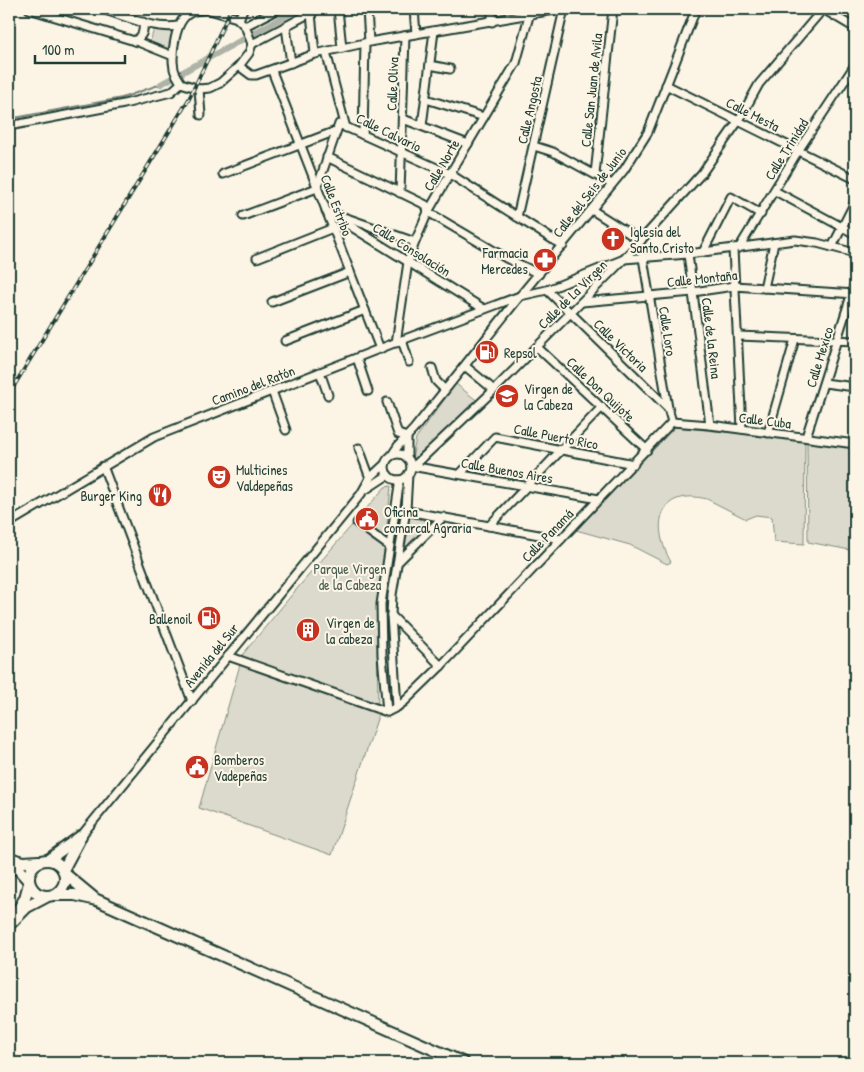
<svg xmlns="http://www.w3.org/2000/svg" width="864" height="1072" font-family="'Patrick Hand',sans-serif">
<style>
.built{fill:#ece7d8}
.green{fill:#dcdacc;stroke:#7e8c80}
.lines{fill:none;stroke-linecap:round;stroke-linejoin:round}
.stream{stroke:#758479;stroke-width:2}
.canal{stroke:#aeb3a7;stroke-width:6}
.street-casing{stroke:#1f3d34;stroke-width:11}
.secondary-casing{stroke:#1f3d34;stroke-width:14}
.primary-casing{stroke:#1f3d34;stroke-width:14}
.street{stroke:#fcf5e5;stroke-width:7}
.secondary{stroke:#fcf5e5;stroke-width:10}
.primary{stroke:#fcf5e5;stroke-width:10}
.rail-casing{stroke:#1f3d34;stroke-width:4}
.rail{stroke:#fcf5e5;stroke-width:2;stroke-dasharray:5.5;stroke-linecap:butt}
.labels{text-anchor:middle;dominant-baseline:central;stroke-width:4;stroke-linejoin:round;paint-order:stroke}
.street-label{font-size:14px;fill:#1f3d34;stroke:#fcf5e5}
.poi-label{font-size:14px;fill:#1f3d34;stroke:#fcf5e5;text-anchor:start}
.park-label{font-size:14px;fill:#455c52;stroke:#fcf5e5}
</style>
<rect width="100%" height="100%" fill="#fcf5e5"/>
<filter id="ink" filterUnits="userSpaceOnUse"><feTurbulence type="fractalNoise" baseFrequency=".02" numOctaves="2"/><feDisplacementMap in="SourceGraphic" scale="10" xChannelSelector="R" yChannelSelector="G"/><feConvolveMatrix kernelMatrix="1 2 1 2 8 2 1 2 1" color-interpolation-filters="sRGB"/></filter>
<g filter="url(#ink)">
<polygon class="built" points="830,9 855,9 855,23"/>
<g class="green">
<polygon points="283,9 309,9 255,39 249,27"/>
<polygon points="154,29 163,31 172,30 170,49 150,42"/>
<polygon points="456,384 480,403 428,451 422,451 415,459 412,459 416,438"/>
<path d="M675 427 805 440 804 544 774 542 772 517 756 515 746 519 707 499C657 487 651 527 671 562L667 564 630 545 576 530Z"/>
<polygon points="807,441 855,448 855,551 808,542"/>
<polygon points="391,486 377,626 378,716 332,855 199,808 243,654 295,591 385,487"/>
<polygon points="397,514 401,515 389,606 389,640 394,703 389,703 385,609"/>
<polygon points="408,517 433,522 402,553"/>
</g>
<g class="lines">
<polyline class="stream" points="9,119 122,98 161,84"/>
<polyline class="canal" points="161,84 298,9"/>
<g class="street-casing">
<g id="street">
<polyline points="29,9 138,42 173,56"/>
<path d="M101 9C126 16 153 30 178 26"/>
<path d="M206 9 237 18 245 26 252 44 249 53 239 66 220 83 210 88 199 89 181 83C179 79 175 74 174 69 171 54 175 20 190 13 194 10 201 10 206 9Z"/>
<polyline points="338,9 342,48"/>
<polyline points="367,9 369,42"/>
<polyline points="414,9 416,34"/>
<polyline points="823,9 855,28"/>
<polyline points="311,13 315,54"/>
<polyline points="239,20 243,9"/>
<polyline points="492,22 492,9"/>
<polyline points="245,26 278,9"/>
<polyline points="286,27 291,63"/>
<path d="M134 41C143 36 144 32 143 22"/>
<polyline points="252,44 318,9"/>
<polyline points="326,52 346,128"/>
<polyline points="430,65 450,69"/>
<polyline points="239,66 251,75 256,75 315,54 369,42 560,9"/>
<polyline points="272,71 380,349"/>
<polyline points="666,85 855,179"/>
<polyline points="199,89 201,115"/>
<polyline points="426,99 484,117"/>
<polyline points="403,119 468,144"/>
<polyline points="9,126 124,104 171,92 181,83"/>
<polyline points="422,126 434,31"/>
<polyline points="363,135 365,43"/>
<polyline points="534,146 553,152 612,184"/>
<polyline points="327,157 426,205 428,212 506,258 539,274"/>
<polyline points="223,174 336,131"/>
<polyline points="595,174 613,9"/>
<polyline points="775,191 855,234"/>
<polyline points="400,193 405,36"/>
<polyline points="592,210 641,241"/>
<polyline points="326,211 484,309"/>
<polyline points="338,215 415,242"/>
<polyline points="243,216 317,188 339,124 450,174 563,246"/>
<polyline points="517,217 564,9"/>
<polyline points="832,247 855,202"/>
<polyline points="739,248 798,151 855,65"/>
<polyline points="733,249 742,429"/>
<polyline points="703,252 731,197 761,214"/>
<polyline points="688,254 710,425"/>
<polyline points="257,258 333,228"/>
<polyline points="643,258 668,408"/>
<polyline points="764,288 774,243"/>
<polyline points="547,290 668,408 672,422"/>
<polyline points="272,302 350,272"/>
<polyline points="582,302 693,292 734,286 855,294"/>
<polyline points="738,336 855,341"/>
<polyline points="402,340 409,362"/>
<polyline points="285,341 365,310"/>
<polyline points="396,343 408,262 415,242 428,212 450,174 516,63 531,9"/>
<polyline points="537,347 647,450"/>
<polyline points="357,358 368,391"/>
<polyline points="465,366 494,390"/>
<polyline points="432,368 436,381 445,390"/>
<polyline points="320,372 328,395"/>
<polyline points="824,383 855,387"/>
<polyline points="272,391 286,430"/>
<polyline points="387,402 398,434 407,437"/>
<polyline points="672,422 710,425 855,444"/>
<polyline points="768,433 795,339"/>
<polyline points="407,437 407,458"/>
<polyline points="806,437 855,283"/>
<polyline points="359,448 370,478"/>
<circle cx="398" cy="467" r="13"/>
<polyline points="392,455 398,446 414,429 520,296 624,170 648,132 696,9"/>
<polyline points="103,466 192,701"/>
<polyline points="411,466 599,499"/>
<polyline points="414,466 494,390 624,259 702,173 739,120 759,84 823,9"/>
<polyline points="460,474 495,437 634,464"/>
<polyline points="365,490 388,475"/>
<polyline points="396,509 561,539"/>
<polyline points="9,523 154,437 402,340 520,296 547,290 624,259 688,254 795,240 817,243 855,253"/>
<polyline points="357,523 389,546"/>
<polyline points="489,526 602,407"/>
<polyline points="399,561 443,517"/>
<polyline points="391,615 441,666"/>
<polyline points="228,656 387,712 397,707 391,615 392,595 406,510 408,474"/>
<polyline points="397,707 404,702 441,666 672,422"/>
<polyline points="387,712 382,655 381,604 399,486 398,480"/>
<polyline points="81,836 361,494 370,478 385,464"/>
</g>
</g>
<g class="secondary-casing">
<g id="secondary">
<polyline points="48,860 81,836"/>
<polyline points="63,870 79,840"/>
<polyline points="18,910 25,898 29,883"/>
<polyline points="9,925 27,907 46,897"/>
</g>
</g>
<g class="primary-casing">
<g id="primary">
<polyline points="9,858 24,862 39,861"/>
<circle cx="47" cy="878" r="18"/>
<polyline points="9,863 20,871 28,880"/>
<polyline points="65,874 94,898"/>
<polyline points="55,895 75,895 97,900 464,1063"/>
</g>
</g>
<use href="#street" class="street"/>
<use href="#secondary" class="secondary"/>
<use href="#primary" class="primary"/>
<g class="rail-casing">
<polyline id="rail" points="9,394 189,99 231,9"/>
</g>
<use href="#rail" class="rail"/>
</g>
</g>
<defs>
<g id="church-disc" transform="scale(1.25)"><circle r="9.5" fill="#c8321e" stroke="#fcf5e5"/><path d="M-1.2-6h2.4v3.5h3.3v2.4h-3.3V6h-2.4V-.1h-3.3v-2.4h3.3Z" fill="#fff"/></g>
<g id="pharmacy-disc" transform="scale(1.25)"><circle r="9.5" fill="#c8321e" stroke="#fcf5e5"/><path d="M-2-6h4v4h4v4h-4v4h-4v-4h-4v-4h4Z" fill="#fff"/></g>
<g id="fuel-disc" transform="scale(1.25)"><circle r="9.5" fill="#c8321e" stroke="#fcf5e5"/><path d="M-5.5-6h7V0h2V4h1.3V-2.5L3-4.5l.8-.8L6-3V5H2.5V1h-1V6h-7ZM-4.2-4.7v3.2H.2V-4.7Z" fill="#fff"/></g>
<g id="school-disc" transform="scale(1.25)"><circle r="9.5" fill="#c8321e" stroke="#fcf5e5"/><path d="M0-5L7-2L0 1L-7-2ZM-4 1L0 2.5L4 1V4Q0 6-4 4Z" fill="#fff"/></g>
<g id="theatre-disc" transform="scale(1.25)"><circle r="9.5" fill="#c8321e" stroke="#fcf5e5"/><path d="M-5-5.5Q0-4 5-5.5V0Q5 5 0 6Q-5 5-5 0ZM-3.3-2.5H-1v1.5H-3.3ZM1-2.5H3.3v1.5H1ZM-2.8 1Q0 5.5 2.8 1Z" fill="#fff"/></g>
<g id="restaurant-disc" transform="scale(1.25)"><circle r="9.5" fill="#c8321e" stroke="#fcf5e5"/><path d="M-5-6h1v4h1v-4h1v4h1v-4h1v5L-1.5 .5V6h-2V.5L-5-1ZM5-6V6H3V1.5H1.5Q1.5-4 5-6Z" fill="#fff"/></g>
<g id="civic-disc" transform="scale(1.25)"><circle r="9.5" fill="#c8321e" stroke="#fcf5e5"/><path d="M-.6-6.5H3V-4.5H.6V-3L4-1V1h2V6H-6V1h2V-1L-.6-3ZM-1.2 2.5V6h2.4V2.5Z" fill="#fff"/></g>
<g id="building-disc" transform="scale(1.25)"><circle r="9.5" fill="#c8321e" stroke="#fcf5e5"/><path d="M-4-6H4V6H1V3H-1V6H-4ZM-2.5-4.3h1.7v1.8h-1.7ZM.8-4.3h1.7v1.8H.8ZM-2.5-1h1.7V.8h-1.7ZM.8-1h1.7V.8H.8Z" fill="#fff"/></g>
</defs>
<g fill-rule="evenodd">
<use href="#church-disc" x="613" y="239"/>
<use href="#pharmacy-disc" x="545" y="260"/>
<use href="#fuel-disc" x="487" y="352"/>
<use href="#school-disc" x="507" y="396"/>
<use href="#theatre-disc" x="219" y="477"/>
<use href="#restaurant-disc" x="160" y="495"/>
<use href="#civic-disc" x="367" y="519"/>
<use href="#fuel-disc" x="209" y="618"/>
<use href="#building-disc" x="308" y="630"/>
<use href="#civic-disc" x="197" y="767"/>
</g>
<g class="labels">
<g class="street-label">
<text transform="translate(392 84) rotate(-88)">Calle Oliva</text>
<text transform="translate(591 90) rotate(-84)">Calle San Juan de Avila</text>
<text transform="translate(529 110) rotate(-77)">Calle Angosta</text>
<text transform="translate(753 114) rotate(27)">Calle Mesta</text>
<text transform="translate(389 132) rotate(26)">Calle Calvario</text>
<text transform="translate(786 149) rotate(-58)">Calle Trinidad</text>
<text transform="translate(441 165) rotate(-60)">Calle Norte</text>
<text transform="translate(589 192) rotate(-52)">Calle del Seis de Junio</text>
<text transform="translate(337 205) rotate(69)">Calle Estribo</text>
<text transform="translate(412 249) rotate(32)">Calle Consolación</text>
<text transform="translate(702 278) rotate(-6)">Calle Montaña</text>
<text transform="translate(572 294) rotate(-45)">Calle de La Virgen</text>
<text transform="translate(668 331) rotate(81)">Calle Loro</text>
<text transform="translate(712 338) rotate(83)">Calle de la Reina</text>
<text transform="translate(621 345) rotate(44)">Calle Victoria</text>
<text transform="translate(819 357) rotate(-73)">Calle Mexico</text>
<text transform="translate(253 385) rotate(-21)">Camino del Ratón</text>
<text transform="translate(601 389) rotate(43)">Calle Don Quijote</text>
<text transform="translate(765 420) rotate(7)">Calle Cuba</text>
<text transform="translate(556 436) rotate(11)">Calle Puerto Rico</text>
<text transform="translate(507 470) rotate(10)">Calle Buenos Aires</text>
<text transform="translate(547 535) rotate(-46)">Calle Panamá</text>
<text transform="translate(211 655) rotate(-51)">Avenida del Sur</text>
</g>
<g class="poi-label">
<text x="630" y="231">Iglesia del<tspan x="630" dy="16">Santo Cristo</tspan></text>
<text x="528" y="252" text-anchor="end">Farmacia<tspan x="528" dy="16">Mercedes</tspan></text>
<text x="504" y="352">Repsol</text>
<text x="524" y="388">Virgen de<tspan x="524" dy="16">la Cabeza</tspan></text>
<text x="236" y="469">Multicines<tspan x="236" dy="16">Valdepeñas</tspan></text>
<text x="142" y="495" text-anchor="end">Burger King</text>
<text x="384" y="511">Oficina<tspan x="384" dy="16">comarcal Agraria</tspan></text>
<text x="192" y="618" text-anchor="end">Ballenoil</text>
<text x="326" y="622">Virgen de<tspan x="326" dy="16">la cabeza</tspan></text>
<text x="214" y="759">Bomberos<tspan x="214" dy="16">Vadepeñas</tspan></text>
</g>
<g class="park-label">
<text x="350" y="568">Parque Virgen<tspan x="350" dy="16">de la Cabeza</tspan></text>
</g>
</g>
<rect width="864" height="1072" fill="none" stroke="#fcf5e5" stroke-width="30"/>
<rect x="15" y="15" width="834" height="1042" fill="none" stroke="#1f3d34" stroke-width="2" filter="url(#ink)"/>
<path d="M35 55v8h90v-8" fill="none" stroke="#1f3d34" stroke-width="2.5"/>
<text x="42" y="55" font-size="15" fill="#1f3d34" stroke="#fcf5e5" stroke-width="4" paint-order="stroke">100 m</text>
</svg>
